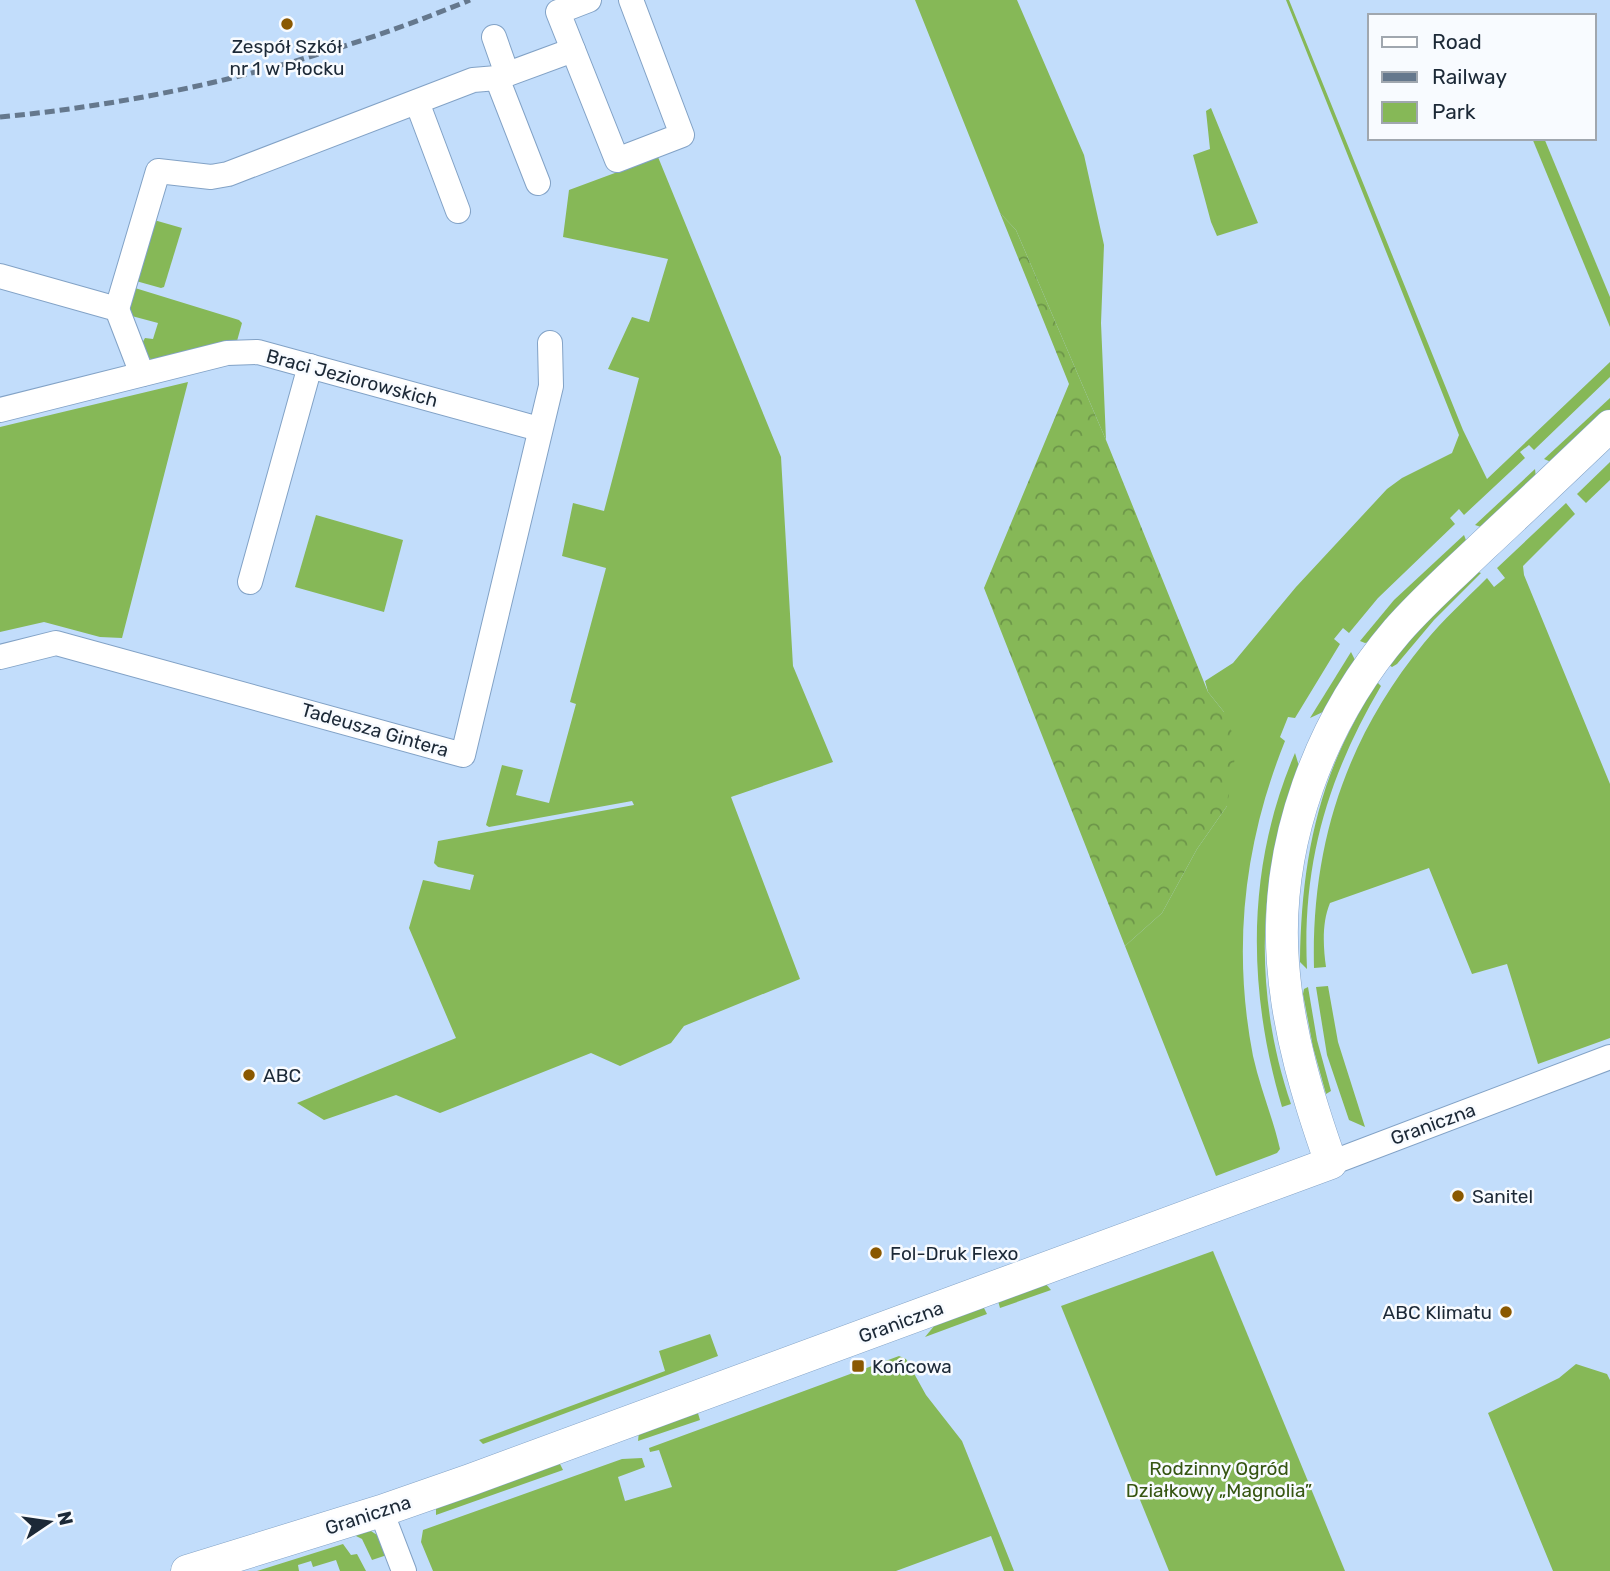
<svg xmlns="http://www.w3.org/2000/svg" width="1610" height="1571" font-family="Rubik,sans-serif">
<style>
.green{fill:#86b857}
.forest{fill:url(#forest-crowns)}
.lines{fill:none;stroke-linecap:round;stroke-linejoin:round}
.minor-casing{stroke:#82a2c6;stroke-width:26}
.tertiary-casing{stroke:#82a2c6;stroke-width:33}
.minor{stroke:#fff;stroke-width:24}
.tertiary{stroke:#fff;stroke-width:32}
.rail{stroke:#65788d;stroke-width:5;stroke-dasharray:10 5;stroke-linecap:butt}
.poi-dot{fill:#8a5800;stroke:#f8fbff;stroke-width:2.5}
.labels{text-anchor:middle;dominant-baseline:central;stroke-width:5;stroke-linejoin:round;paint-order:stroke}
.poi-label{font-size:19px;fill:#1c2937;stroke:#f8fbff;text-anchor:start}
.street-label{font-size:19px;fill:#1c2937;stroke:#f8fbff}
.park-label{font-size:19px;fill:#365612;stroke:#f8fbff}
</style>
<defs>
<pattern id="forest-crowns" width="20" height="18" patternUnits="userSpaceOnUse" patternTransform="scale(1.75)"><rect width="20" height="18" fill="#86b857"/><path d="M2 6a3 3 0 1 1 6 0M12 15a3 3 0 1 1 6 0" fill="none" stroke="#6d9649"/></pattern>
</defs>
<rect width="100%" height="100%" fill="#c2ddfb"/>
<g class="green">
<polygon points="915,0 1017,0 1084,155 1104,245 1101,323 1106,440 1016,230 1000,213"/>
<path d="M1286 0H1289L1463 430 1487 479 1610 362V377L1534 450 1529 445 1520 452 1525 458 1464 515 1459 509 1450 518 1455 524 1378 598 1349 633 1343 628 1334 639 1340 644 1295 718 1288 717 1280 737 1285 741C1244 843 1232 948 1253 1056 1260 1088 1273 1118 1280 1149L1277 1153 1216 1176 1125 946 1162 913 1197 849 1227 806 1224 712 1208 692 1205 681 1233 663 1296 587 1387 489 1402 478 1452 453 1459 435Z"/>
<polygon points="1211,108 1258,223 1217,236 1211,222 1193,155 1210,149 1206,111"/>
<polygon points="1532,138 1544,138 1610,297 1610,327"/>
<polygon points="658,157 781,457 793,666 833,762 731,797 800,979 684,1026 671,1043 620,1066 591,1053 440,1113 396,1095 324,1120 297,1103 456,1038 409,928 423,880 470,890 474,875 438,867 434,863 438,841 634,805 632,801 489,827 486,825 502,765 523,770 516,795 549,803 576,704 570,702 606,568 562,556 573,503 604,511 639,378 608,369 632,317 649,322 668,259 563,237 569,190"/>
<polygon points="154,220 182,228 164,287 161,288 136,281"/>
<polygon points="135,288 239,320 242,323 237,341 154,360 148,358 141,345 145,338 153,339 158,323 128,315"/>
<polygon points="188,382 122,638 100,637 44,622 0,632 0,427"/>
<polygon points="1610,398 1610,410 1560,457 1551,462 1544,459"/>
<polygon points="1610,462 1610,480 1586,503 1577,494"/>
<polygon points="1535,469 1536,478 1484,528 1475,525"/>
<path d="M1566 503 1575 514 1523 566 1524 575 1610 784V1038L1538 1064 1507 964 1472 974 1429 868 1330 903C1322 922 1323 946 1326 967L1314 968C1311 845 1346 738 1424 643 1443 620 1466 599 1487 578L1494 587 1505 578 1497 568Z"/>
<polygon points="316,515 403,540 384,612 295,587"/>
<polygon points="1464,535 1467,543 1369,642 1365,643 1360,641 1394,600"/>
<polygon points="1476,571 1481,573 1434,620 1397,664 1392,667 1389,665 1423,625"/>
<polygon points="1351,652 1355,660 1325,711 1310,718"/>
<path d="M1378 683 1381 686C1328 776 1302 863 1307 969L1300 962C1301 885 1311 812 1344 742 1353 723 1364 704 1374 685Z"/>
<path d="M1295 753 1299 766C1294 794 1281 821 1275 849 1257 933 1263 1023 1291 1104L1282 1107C1247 989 1246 867 1295 753Z"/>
<polygon points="1328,986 1338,1042 1365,1127 1349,1120 1327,1055 1316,987"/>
<polygon points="1308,987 1317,1040 1331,1091 1326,1094 1313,1047 1303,994 1304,989"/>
<polygon points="1213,1251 1345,1571 1169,1571 1061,1306"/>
<polygon points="1045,1283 1051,1290 1000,1308 998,1301"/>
<polygon points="981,1307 984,1308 987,1314 925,1337 935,1325"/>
<polygon points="710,1334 718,1356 483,1444 479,1440 665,1371 659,1351"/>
<polygon points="899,1356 906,1359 926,1395 962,1441 1014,1571 1004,1571 991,1536 896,1571 433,1571 421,1542 423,1530 622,1459 642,1458 645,1467 618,1477 625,1501 672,1487 659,1450 650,1452 649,1448"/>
<polygon points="1576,1364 1607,1374 1610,1380 1610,1571 1553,1571 1488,1413 1559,1378"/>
<polygon points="697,1410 700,1420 638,1441 639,1432"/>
<polygon points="559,1462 563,1470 436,1515 436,1507"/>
<polygon points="371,1531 380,1537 387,1555 372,1560 362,1539 354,1535"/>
<polygon points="343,1544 351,1555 357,1554 366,1571 340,1571 336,1560 313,1567 311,1561 298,1565 299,1571 257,1571"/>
</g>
<polygon class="forest" points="1000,213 1016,230 1106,440 1208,692 1224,712 1237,745 1227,806 1197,849 1162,913 1125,946 984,588 1069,384"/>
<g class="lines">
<g class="minor-casing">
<g id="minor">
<polyline points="589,0 558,12 617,160 682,135 631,0"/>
<polyline points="494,37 507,74"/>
<polyline points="497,78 538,183"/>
<polyline points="417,102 458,211"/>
<polyline points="0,276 117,309 142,374"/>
<polyline points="117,309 158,171 211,177 228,174 473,80 497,78 573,50"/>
<polyline points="0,410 227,353 258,352 539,429"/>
<polyline points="250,582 310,366"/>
<polyline points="0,657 56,643 463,755 551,386 550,343"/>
<polyline points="1331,1163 1610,1057"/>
<polyline points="381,1511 404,1571"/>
</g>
</g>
<g class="tertiary-casing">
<path id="tertiary" d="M187 1571 381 1511 470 1480 1331 1163C1308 1098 1288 1032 1283 963 1274 844 1320 721 1397 631 1423 601 1454 574 1483 546 1526 506 1568 466 1610 426"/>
</g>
<use href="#minor" class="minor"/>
<use href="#tertiary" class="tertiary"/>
<path class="rail" d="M0 117C161 102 320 62 470 0"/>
</g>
<g class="poi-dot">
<circle cx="287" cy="24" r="7"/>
<circle cx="249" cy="1075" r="7"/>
<circle cx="1458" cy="1196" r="7"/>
<circle cx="876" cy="1253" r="7"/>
<circle cx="1506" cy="1312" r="7"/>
<rect x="851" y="1359" width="14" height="14" rx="3.5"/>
</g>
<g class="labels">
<g class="poi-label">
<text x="287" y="46" text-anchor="middle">Zespół Szkół<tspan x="287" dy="22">nr 1 w Płocku</tspan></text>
<text x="263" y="1075">ABC</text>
<text x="1472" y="1196">Sanitel</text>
<text x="890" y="1253">Fol-Druk Flexo</text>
<text x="1492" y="1312" text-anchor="end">ABC Klimatu</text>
<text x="872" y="1366">Końcowa</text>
</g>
<g class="street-label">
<text transform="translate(352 378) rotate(15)">Braci Jeziorowskich</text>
<text transform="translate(375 730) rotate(16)">Tadeusza Gintera</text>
<text transform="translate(1433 1124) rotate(-20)">Graniczna</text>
<text transform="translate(901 1322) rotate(-20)">Graniczna</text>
<text transform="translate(368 1515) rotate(-18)">Graniczna</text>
</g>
<g class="park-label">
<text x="1219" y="1468">Rodzinny Ogród<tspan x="1219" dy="22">Działkowy „Magnolia”</tspan></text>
</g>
</g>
<rect x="1368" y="14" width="228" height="126" fill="#f8fbff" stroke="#a0a7af" stroke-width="2"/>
<rect x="1382" y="37" width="35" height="10" fill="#ffffff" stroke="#a0a7af" stroke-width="2"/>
<text x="1432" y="49" font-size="21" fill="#1c2937">Road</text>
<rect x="1382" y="72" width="35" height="10" fill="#65788d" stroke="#a0a7af" stroke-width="2"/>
<text x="1432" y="84" font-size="21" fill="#1c2937">Railway</text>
<rect x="1382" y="102" width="35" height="21" fill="#86b857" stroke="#a0a7af" stroke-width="2"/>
<text x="1432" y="119" font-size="21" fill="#1c2937">Park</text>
<g transform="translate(49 1522) rotate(77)" stroke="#f8fbff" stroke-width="5" paint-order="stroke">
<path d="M0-5L12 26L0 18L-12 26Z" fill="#1c2937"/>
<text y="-10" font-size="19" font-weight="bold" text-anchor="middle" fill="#1c2937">N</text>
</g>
</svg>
